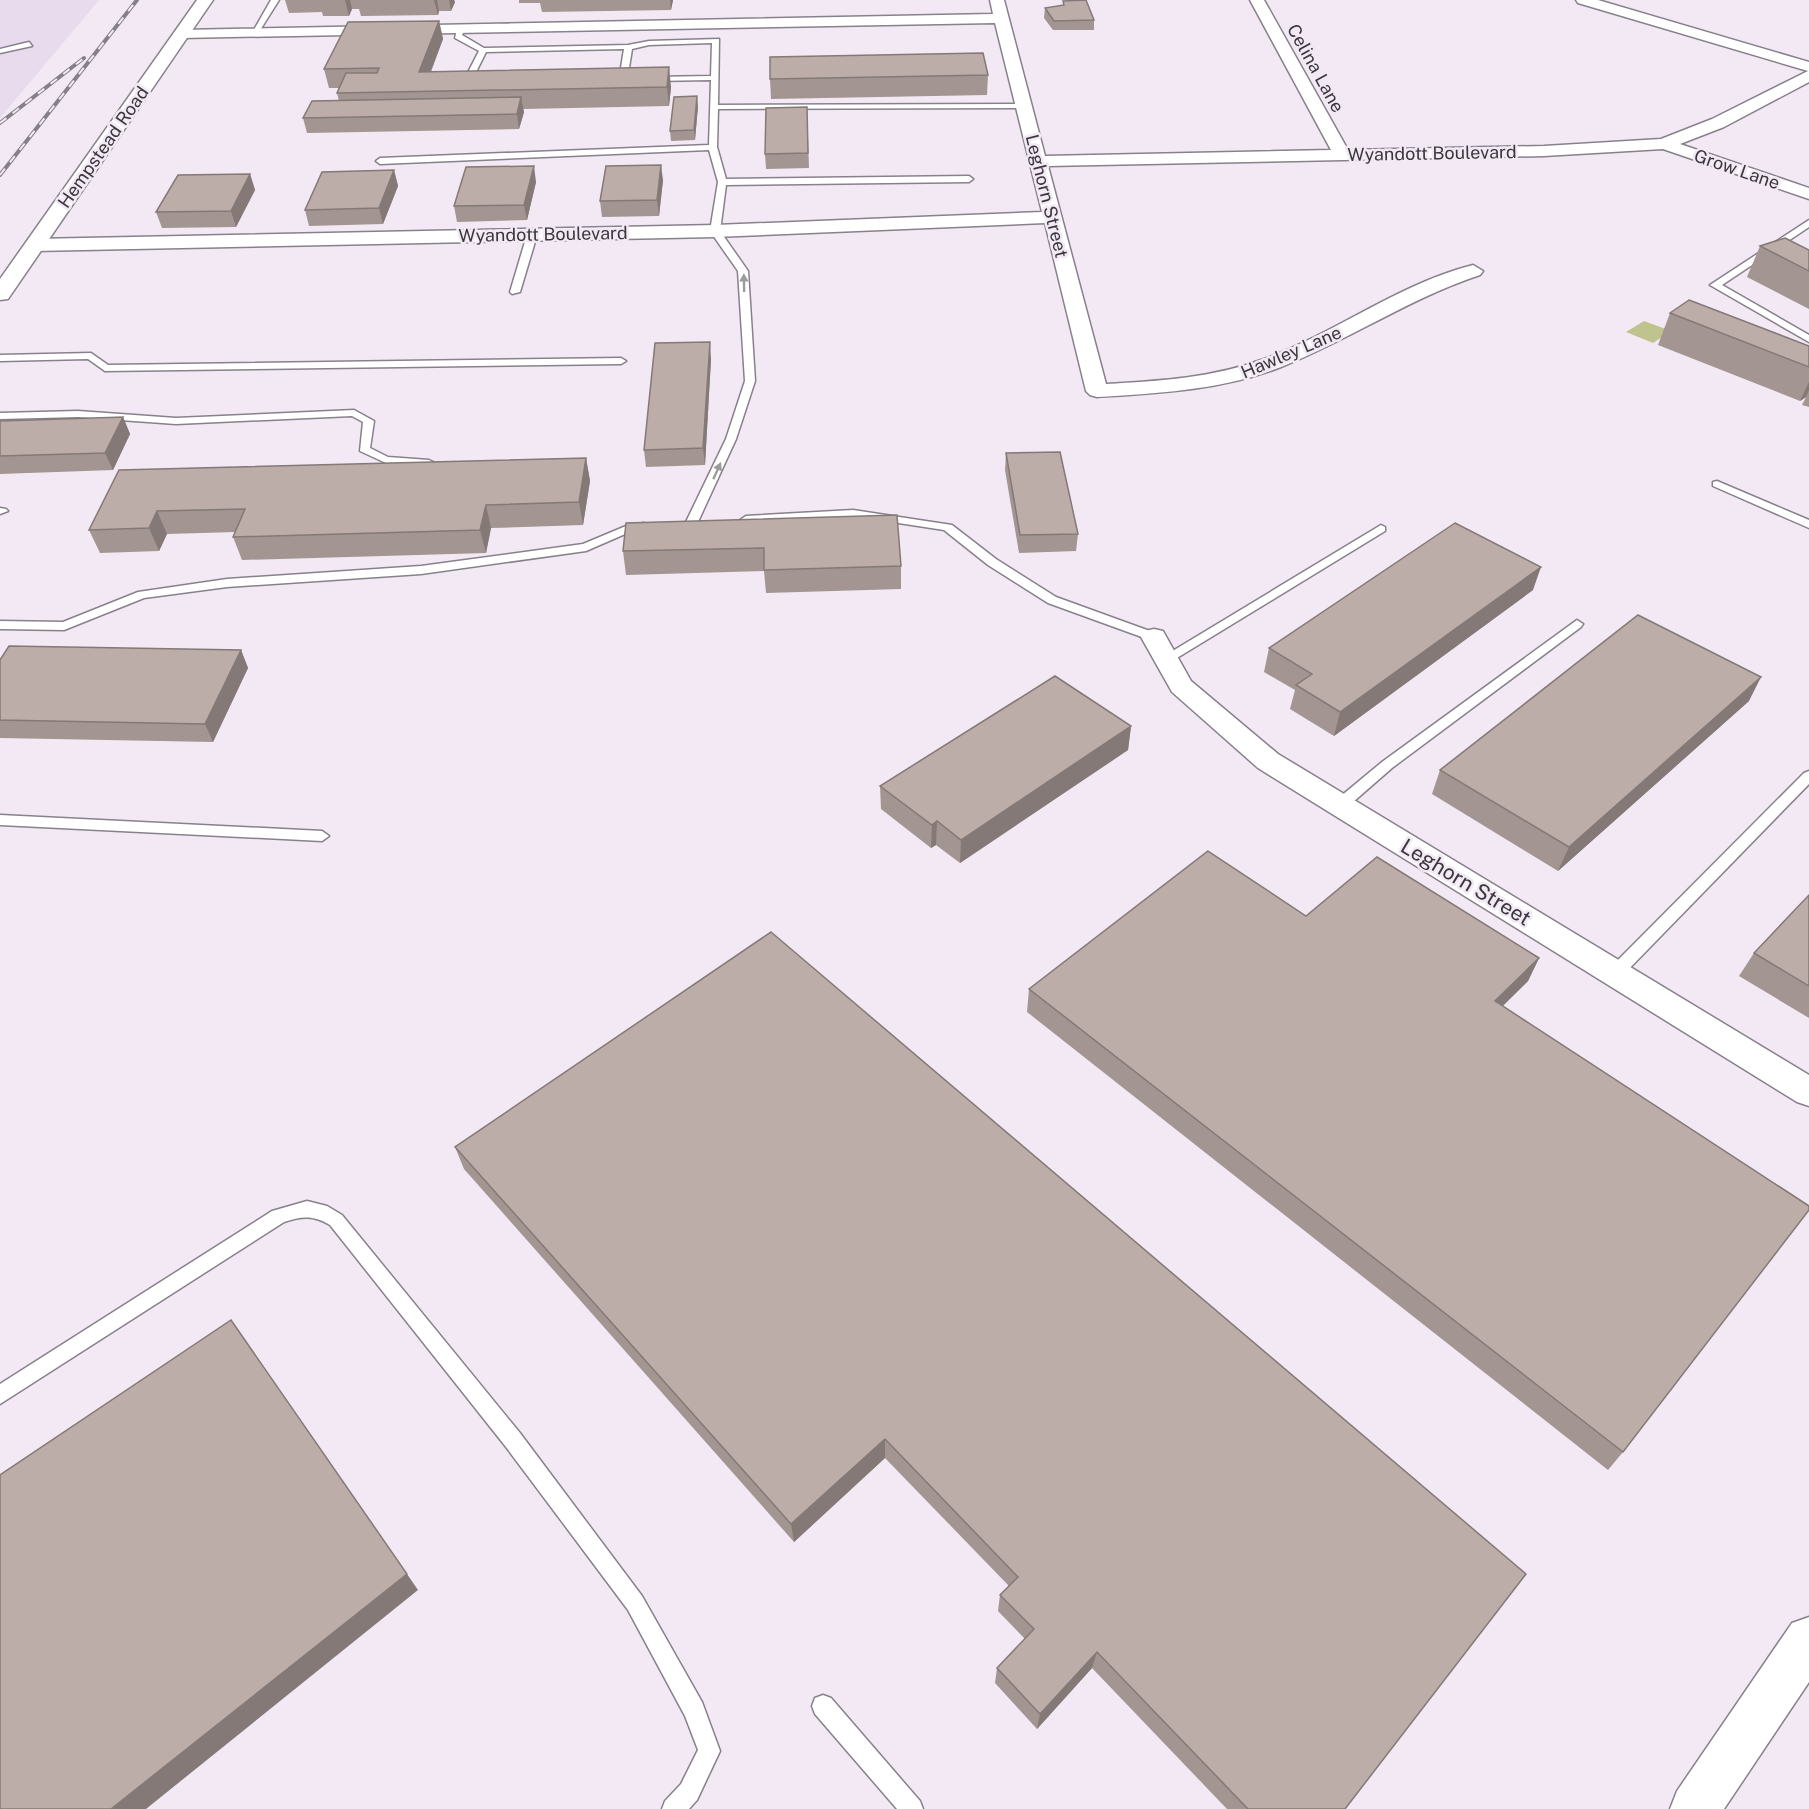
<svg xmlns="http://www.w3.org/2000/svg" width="1809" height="1809" font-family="'Public Sans',sans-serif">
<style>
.built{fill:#e9dbee}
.green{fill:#bfc38d}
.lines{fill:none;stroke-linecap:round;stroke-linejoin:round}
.lane-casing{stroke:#88808b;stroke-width:3}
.street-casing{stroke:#88808b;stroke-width:3}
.secondary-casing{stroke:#88808b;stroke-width:3}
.lane{fill:#fff;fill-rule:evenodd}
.street{fill:#fff;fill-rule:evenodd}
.secondary{fill:#fff;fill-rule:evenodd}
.rail-casing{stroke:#858088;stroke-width:4}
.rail{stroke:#f2e9f5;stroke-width:2;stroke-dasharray:8;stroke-linecap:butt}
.wall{fill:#a39591}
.shaded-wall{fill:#847976}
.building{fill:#bdada9;stroke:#847976;stroke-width:1.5}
.oneway{fill:#9c9b9e}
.labels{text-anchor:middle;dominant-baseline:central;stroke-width:5;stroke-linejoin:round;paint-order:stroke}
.far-street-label{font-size:18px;fill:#3a373c;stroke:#f2e9f5}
.street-label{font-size:21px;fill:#3a373c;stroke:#f2e9f5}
</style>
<rect width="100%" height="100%" fill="#f2e9f5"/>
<polygon class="built" points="0,0 99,0 0,118"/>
<polygon class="green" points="1644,321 1671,331 1653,343 1626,332"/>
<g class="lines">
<g class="lane-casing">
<g id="lane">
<polygon points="271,0 279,0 257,35 251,35"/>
<polygon points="461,27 465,29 462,35 484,48 628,45 649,41 719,39 718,105 1024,104 1028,106 1024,108 718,109 717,147 726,179 969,176 973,179 969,182 726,185 720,231 748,271 755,381 736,439 697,524 691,528 685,524 726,439 745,381 738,271 710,231 718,182 709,150 380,164 376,161 380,158 709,145 711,80 652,81 648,79 652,77 711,76 712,43 649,45 632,49 627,80 623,82 619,80 624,49 486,52 472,80 479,82 467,84 463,82 479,51 455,38 457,29"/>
<polygon points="29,42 32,46 0,53 0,49"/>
<polygon points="1809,220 1809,227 1722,285 1809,335 1809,342 1710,285"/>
<polygon points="532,232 537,235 520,292 512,294 510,292 527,235"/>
<polygon points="91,353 108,365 621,358 626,361 621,364 105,371 88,359 0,361 0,355"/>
<polygon points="354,410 374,421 370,448 388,457 429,460 435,463 429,466 386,463 360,451 363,422 352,416 176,424 78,417 0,419 0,413 78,411 176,418"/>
<polygon points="1717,481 1809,520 1809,528 1713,486 1713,482"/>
<polygon points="0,508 6,509 8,511 0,514"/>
<polygon points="853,510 952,525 996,559 1056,597 1158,634 1160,637 1154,641 1150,640 1048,603 988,565 944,530 853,516 746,524 740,520 746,516"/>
<polygon points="644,523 648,525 648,529 632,531 586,551 421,574 227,587 144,598 64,630 0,629 0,621 63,622 138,592 227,579 421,566 583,544 626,526"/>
<polygon points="1381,525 1385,527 1385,531 1172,661 1162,661 1161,658"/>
<polygon points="1577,620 1583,624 1581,627 1392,768 1345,809 1335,809 1333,805 1335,801 1382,762"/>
<polygon points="1809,771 1809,784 1621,977 1609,977 1607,973 1609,969 1804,773"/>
<polygon points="0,815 322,831 329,836 322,841 0,825"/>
<path d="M307 1201 327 1206 342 1215 520 1433 642 1596 702 1702 720 1751 697 1800 689 1809H662L665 1801 681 1784 698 1750 685 1716 628 1610 506 1447 330 1225C313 1215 302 1216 284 1222L0 1404V1384L272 1211Z"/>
<polygon points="823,1695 831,1698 920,1801 923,1809 897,1809 815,1714 812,1706 815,1698"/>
</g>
</g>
<g class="street-casing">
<g id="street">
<path d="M990 0H1004L1045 156 1331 150 1250 0H1264L1348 150 1544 146 1661 139 1712 119 1808 71 1578 3 1576 0H1598L1809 62V82L1724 127 1680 144 1809 188V199L1663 149 1544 156 1048 166 1106 384C1159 381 1213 378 1264 359 1336 333 1398 284 1473 265L1483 271 1480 275C1410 298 1349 340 1281 367 1223 390 1159 393 1097 397L1090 395 1086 391 1045 223 715 237 34 251 25 245 34 239 715 225 1042 212 995 23 181 38 174 34 181 30 993 14Z"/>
<polygon points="1154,629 1163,631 1191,681 1278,754 1809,1075 1809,1106 1797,1102 1258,768 1172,692 1141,637 1145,631"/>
</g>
</g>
<g class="secondary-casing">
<g id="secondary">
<polygon points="197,0 213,0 8,299 0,300 0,279"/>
<polygon points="1809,1617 1809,1682 1724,1809 1670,1809 1677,1791 1792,1623"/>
</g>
</g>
<use href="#lane" class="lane"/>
<use href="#street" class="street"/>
<use href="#secondary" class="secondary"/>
<g class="rail-casing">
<g id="rail">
<polyline points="0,123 84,58"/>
<polyline points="0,175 137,0"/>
</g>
</g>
<use href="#rail" class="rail"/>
</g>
<g class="wall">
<polygon points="285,0 454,0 455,2 451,11 439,11 438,15 361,16 359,9 352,9 349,16 323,16 322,12 289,13"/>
<polygon points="519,0 673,0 671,10 542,12 540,3 519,3"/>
<polygon points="1063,1 1094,20 1094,30 1053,30 1044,18 1045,8 1063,6"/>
<polygon points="439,21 443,39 431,72 671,87 669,106 523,109 524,112 519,129 307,133 303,118 339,101 337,93 339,88 329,88 324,69"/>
<polygon points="988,75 987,95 771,99 770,79"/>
<polygon points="698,106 695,140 671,141 670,131"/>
<polygon points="807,107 809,168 766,169 765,154"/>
<polygon points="394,170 398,186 383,224 309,226 305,210"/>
<polygon points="250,174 255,190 236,227 162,228 156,212"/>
<polygon points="663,180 659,216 602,217 600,201"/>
<polygon points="536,182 527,220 457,222 454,206"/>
<polygon points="1760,246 1809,250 1809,309 1747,277"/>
<polygon points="1670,313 1809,346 1809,407 1802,405 1806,397 1800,401 1658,345"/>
<polygon points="711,359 705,465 646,467 644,450"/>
<polygon points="123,417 130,434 113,470 0,474 0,421"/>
<polygon points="1006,453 1078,534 1076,551 1019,553 1005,470"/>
<polygon points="586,458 590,481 583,525 491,528 486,553 242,560 233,537 235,532 167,534 159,551 100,553 89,530 119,470"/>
<polygon points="626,523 901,566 901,589 766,593 764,571 626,575 623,551"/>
<polygon points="1533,590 1334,736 1290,709 1295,690 1264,672 1269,648"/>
<polygon points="241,650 248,668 213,742 0,738 0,660"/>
<polygon points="1749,701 1558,871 1432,794 1440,770"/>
<polygon points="1131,726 1128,750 960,863 936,845 931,848 881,809 880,786"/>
<polygon points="1809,895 1809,1018 1739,976 1754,953"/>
<polygon points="1306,916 1539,958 1528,981 1503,1006 1623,1452 1608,1470 1027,1012 1029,989"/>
<polygon points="771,932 1345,1809 1227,1809 1092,1668 1037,1729 995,1683 997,1668 1025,1639 998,1611 1000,1595 1009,1586 885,1458 794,1542 464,1169 455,1147"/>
</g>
<g class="shaded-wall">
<polygon points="345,0 350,0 352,9 349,16"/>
<polygon points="434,0 437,0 439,11 438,15"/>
<polygon points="449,0 454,0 455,2 451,11"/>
<polygon points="670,0 673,0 671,10"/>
<polygon points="439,21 443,39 423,91 419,72"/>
<polygon points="669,67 671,87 669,106 667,87"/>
<polygon points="697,96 698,106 695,140 694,130"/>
<polygon points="521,97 524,112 519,129 517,114"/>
<polygon points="661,165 663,180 659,216 657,200"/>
<polygon points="534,166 536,182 527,220 524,205"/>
<polygon points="394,170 398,186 383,224 379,208"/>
<polygon points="250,174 255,190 236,227 231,211"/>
<polygon points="710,342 711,359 705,465 703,448"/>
<polygon points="1809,382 1809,390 1806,397 1800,401"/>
<polygon points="123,417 130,434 113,470 105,453"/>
<polygon points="586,458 590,481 583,525 579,502"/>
<polygon points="486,505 491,528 486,553 480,530"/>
<polygon points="157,511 167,534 159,551 149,528"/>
<polygon points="1541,567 1533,590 1334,736 1340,712"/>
<polygon points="241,650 248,668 213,742 205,724"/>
<polygon points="1761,677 1749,701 1558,871 1569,847"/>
<polygon points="1131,726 1128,750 960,863 961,840"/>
<polygon points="937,821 936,845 931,848 932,825"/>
<polygon points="1539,958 1528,981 1485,1023 1495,1001"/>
<polygon points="885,1439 885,1458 794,1542 791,1524"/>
<polygon points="407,1574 418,1590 146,1809 111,1809"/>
<polygon points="1097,1652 1092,1668 1037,1729 1040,1714"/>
</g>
<g class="building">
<polygon points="1086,0 1094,20 1054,21 1045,8 1064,5 1063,1"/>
<polygon points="439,21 419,72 669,67 667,87 337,93 346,73 377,73 379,68 324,69 348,22"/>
<polygon points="983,53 988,75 770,79 770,57"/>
<polygon points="697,96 694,130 670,131 674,97"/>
<polygon points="521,97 517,114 303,118 312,101"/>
<polygon points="807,107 808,153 765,154 766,108"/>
<polygon points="661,165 657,200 600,201 606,166"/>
<polygon points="534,166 524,205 454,206 466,167"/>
<polygon points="394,170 379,208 305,210 322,172"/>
<polygon points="250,174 231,211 156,212 178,175"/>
<polygon points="1785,238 1809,250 1809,271 1760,246"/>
<polygon points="1689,300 1809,346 1809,367 1670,313"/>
<polygon points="710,342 703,448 644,450 655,343"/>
<polygon points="123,417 105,453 0,456 0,421"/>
<polygon points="1060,452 1078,534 1020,535 1006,453"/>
<polygon points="586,458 579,502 486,505 480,530 233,537 245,509 157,511 149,528 89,530 119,470"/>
<polygon points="897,515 901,566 764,570 764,548 623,551 626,523"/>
<polygon points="1455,523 1541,567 1340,712 1296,685 1312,674 1269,648"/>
<polygon points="1638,615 1761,677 1569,847 1440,770"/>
<polygon points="9,646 241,650 205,724 0,720 0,660"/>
<polygon points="1055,676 1131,726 961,840 937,821 932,825 880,786"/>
<polygon points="1208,851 1306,916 1377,857 1539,958 1495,1001 1809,1206 1809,1210 1623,1452 1029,989"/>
<polygon points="1809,895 1809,986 1754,953"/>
<polygon points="771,932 1526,1574 1345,1809 1248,1809 1097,1652 1040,1714 997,1668 1034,1629 1000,1595 1018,1577 885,1439 791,1524 455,1147"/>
<polygon points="231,1320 407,1574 111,1809 0,1809 0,1475"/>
</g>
<defs><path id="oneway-solid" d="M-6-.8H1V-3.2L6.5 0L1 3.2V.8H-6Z" transform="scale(1.5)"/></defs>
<g class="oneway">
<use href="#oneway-solid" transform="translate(744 283) rotate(-91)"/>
<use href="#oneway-solid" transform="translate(717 471) rotate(-66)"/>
</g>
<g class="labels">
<g class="far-street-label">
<text transform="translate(1316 68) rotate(61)">Celina Lane</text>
<text transform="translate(103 147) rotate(-55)">Hempstead Road</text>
<text transform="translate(1432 153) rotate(-1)">Wyandott Boulevard</text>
<text transform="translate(1737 169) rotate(19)">Grow Lane</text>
<text transform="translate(1047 196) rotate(76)">Leghorn Street</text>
<text transform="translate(543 234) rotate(-1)">Wyandott Boulevard</text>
<text transform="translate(1291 352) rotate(-23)">Hawley Lane</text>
</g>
<g class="street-label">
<text transform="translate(1466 882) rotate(31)">Leghorn Street</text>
</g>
</g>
</svg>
